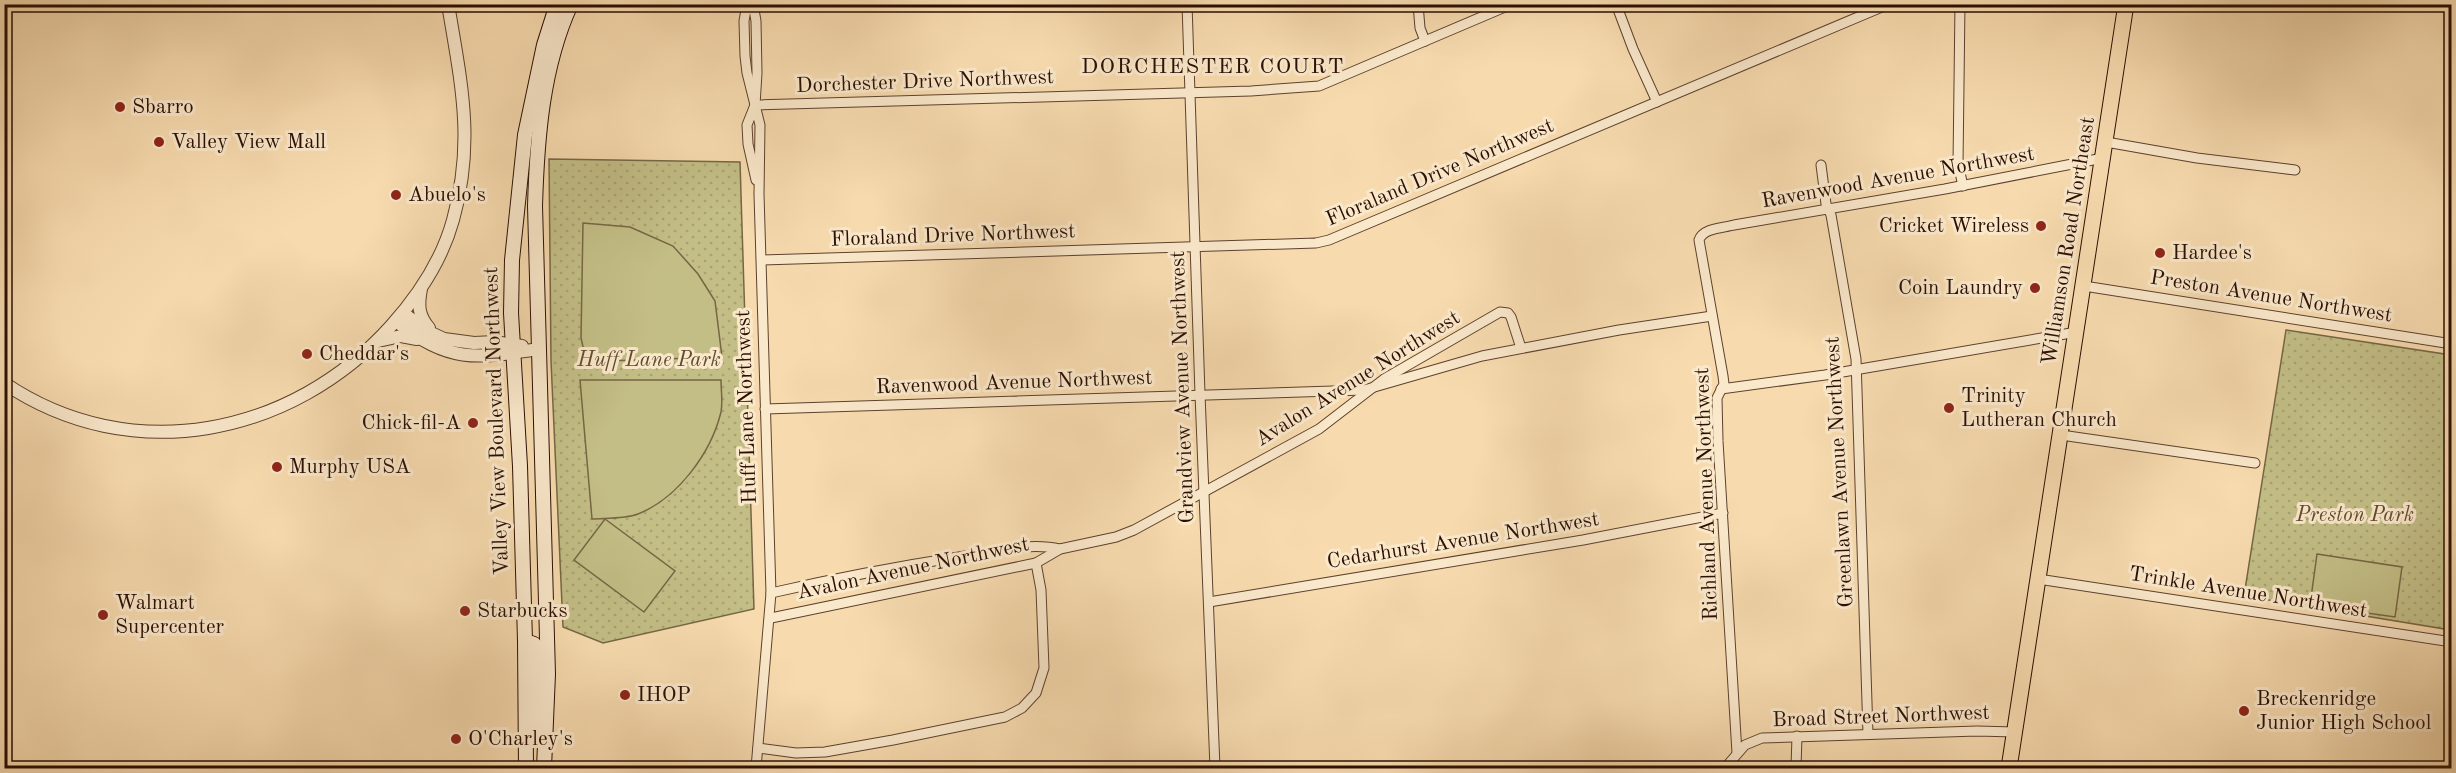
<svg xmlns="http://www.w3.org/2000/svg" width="2456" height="773" font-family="'Old Standard TT',serif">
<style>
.park{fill:url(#park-dots);stroke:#766644;stroke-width:1.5}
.pitch{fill:#c3be86;stroke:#766644;stroke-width:1.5}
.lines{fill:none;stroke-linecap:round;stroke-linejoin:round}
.minor-casing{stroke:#5d412d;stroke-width:11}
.tertiary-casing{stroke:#5d412d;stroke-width:14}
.secondary-casing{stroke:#2a0e02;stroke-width:16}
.primary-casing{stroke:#2a0e02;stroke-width:17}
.minor{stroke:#fae8cb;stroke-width:9}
.tertiary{stroke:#fae8cb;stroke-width:12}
.secondary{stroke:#fae8cb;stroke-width:14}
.primary{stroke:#f7dbaf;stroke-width:15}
.poi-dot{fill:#8f2418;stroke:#fae8cb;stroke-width:2}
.labels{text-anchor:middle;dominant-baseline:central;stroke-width:6;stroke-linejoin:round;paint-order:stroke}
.street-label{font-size:21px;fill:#2a0e02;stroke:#fae8cb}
.poi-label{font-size:21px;fill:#2a0e02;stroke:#fae8cb;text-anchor:start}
.park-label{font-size:21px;font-style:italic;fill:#604c30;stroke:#fae8cb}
.neighbourhood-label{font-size:22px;letter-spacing:1.5px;fill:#2a0e02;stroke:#fae8cb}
</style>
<defs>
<pattern id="park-dots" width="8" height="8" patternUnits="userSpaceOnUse" patternTransform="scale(1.5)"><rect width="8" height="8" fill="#c3be86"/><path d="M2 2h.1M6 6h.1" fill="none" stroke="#a8a272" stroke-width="1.8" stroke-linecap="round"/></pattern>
</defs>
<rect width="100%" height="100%" fill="#f7dbaf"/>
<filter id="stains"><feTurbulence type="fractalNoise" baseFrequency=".00333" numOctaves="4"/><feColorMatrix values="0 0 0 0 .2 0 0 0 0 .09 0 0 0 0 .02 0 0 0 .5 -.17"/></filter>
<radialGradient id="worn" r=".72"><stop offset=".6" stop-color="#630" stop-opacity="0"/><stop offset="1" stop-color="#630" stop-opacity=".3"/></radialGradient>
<g class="park">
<polygon points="549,159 740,162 754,609 603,643 563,627 551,361"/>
<polygon points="2286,330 2451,355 2451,630 2244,596"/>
</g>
<g class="pitch">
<polygon points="583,223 630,227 673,246 698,274 715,301 722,357 606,361 595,358 584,351 581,338"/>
<path d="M580 380H721C721 390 723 402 721 412 711 453 678 498 638 514 625 519 606 518 592 519Z"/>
<polygon points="605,519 675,571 644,612 574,560"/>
<polygon points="2317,554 2402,567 2395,617 2310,605"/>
</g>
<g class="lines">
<g class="minor-casing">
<g id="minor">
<polyline points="747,4 744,21 745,56 747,73 755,105 747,125 748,144 756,180"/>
<polyline points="753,4 756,21 757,73 755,105 760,125 759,194 771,593 756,768"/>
<polyline points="1187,4 1200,394 1215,768"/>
<polyline points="1418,4 1420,28 1425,41"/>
<polyline points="1616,4 1633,49 1657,102"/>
<polyline points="1960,4 1958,164 1963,186"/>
<polyline points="755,105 1251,91 1319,86 1512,4"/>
<polyline points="2106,142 2197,158 2295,170"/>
<polyline points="1821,165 1826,204 1831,215 1856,359 1868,734"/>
<polyline points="762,260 1316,243 1329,240 1889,4"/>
<polyline points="2084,286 2452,344"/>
<polyline points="1721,389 1825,375 2077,332"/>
<polyline points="765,409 1364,390 1482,356 1619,330 1712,316"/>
<polyline points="2061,435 2255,463"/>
<polyline points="2038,579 2452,642"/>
<path d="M771 593C836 578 900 566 965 556 995 551 1031 542 1060 549"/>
<polyline points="1209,602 1583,540 1723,513"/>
<polyline points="771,618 1036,563 1060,549 1116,537 1134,530 1319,429 1384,379 1500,312 1508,313 1511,317 1521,348"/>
<polyline points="758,748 796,753 825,752 893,740 1005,717 1022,708 1036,693 1044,668 1041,590 1036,563"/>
<path d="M1737 753 1718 441 1717 398 1724 384 1723 376 1699 240C1703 228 1723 228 1734 225L1945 189 2103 158"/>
<polyline points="1725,768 1745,745 1762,738 1977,731 2015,732"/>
<polyline points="1796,768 1797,736"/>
</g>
</g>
<g class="tertiary-casing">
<g id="tertiary">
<path d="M421 289C418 305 418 315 429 328"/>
<polyline points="403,313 429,332 444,339 474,343 495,342 522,346"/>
<path d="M396 321C449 363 474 359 538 349"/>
<polyline points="378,341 401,336 417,339"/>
<path d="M4 383C131 469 292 436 391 326 418 296 442 260 453 220 475 141 461 83 448 4"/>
</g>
</g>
<g class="secondary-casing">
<g id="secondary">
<polyline points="525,641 534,644 537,650 538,737"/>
<polyline points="526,768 525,641 520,466 511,313 512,260 525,135 544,45 557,4"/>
<path d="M544 768 548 674 535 206C537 139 542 67 571 4"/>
</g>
</g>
<g class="primary-casing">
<polyline id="primary" points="2009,768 2126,4"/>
</g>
<use href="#minor" class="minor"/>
<use href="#tertiary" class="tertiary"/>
<use href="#secondary" class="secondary"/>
<use href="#primary" class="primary"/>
</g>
<g class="poi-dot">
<circle cx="120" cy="107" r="6"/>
<circle cx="159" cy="142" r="6"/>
<circle cx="396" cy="195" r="6"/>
<circle cx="2041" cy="226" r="6"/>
<circle cx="2160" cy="253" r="6"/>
<circle cx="2035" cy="288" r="6"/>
<circle cx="307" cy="354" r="6"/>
<circle cx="1949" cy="408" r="6"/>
<circle cx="473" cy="423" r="6"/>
<circle cx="277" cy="467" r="6"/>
<circle cx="465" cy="611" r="6"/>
<circle cx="103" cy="615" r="6"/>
<circle cx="625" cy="695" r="6"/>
<circle cx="2244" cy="711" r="6"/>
<circle cx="456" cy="739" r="6"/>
</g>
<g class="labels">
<g class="street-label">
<text transform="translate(925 82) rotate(-2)">Dorchester Drive Northwest</text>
<text transform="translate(1440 173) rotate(-23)">Floraland Drive Northwest</text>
<text transform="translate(1898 178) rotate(-10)">Ravenwood Avenue Northwest</text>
<text transform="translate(953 236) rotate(-2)">Floraland Drive Northwest</text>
<text transform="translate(2069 241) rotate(-81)">Williamson Road Northeast</text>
<text transform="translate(2271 297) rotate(9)">Preston Avenue Northwest</text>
<text transform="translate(1358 379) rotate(-32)">Avalon Avenue Northwest</text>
<text transform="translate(1014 383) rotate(-2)">Ravenwood Avenue Northwest</text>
<text transform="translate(1183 387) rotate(-92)">Grandview Avenue Northwest</text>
<text transform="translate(747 407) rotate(-92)">Huff Lane Northwest</text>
<text transform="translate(497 421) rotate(-92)">Valley View Boulevard Northwest</text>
<text transform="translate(1840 472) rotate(-93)">Greenlawn Avenue Northwest</text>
<text transform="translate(1707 494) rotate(-92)">Richland Avenue Northwest</text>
<text transform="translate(1463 541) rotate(-9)">Cedarhurst Avenue Northwest</text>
<text transform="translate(913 569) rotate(-12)">Avalon Avenue Northwest</text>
<text transform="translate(2248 593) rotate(9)">Trinkle Avenue Northwest</text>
<text transform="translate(1881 717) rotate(-2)">Broad Street Northwest</text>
</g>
<g class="poi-label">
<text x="132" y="107">Sbarro</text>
<text x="171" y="142">Valley View Mall</text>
<text x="408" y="195">Abuelo's</text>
<text x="2029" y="226" text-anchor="end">Cricket Wireless</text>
<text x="2172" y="253">Hardee's</text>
<text x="2023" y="288" text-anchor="end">Coin Laundry</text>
<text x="319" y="354">Cheddar's</text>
<text x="1961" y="396">Trinity<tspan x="1961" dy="24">Lutheran Church</tspan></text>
<text x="461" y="423" text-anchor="end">Chick-fil-A</text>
<text x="289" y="467">Murphy USA</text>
<text x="115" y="603">Walmart<tspan x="115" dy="24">Supercenter</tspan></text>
<text x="477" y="611">Starbucks</text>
<text x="637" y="695">IHOP</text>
<text x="2256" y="699">Breckenridge<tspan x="2256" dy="24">Junior High School</tspan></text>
<text x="468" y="739">O'Charley's</text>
</g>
<g class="park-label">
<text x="649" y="360">Huff Lane Park</text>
<text x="2355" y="515">Preston Park</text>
</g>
<g class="neighbourhood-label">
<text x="1213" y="67">DORCHESTER COURT</text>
</g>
</g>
<rect width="2456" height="773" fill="none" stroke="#f7dbaf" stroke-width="24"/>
<rect x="6" y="6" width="2444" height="761" fill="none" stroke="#2a0e02" stroke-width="3"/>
<rect x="12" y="12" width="2432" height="749" fill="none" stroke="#2a0e02" stroke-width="1.5"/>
<rect width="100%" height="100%" filter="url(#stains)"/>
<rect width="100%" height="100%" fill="url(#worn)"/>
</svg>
